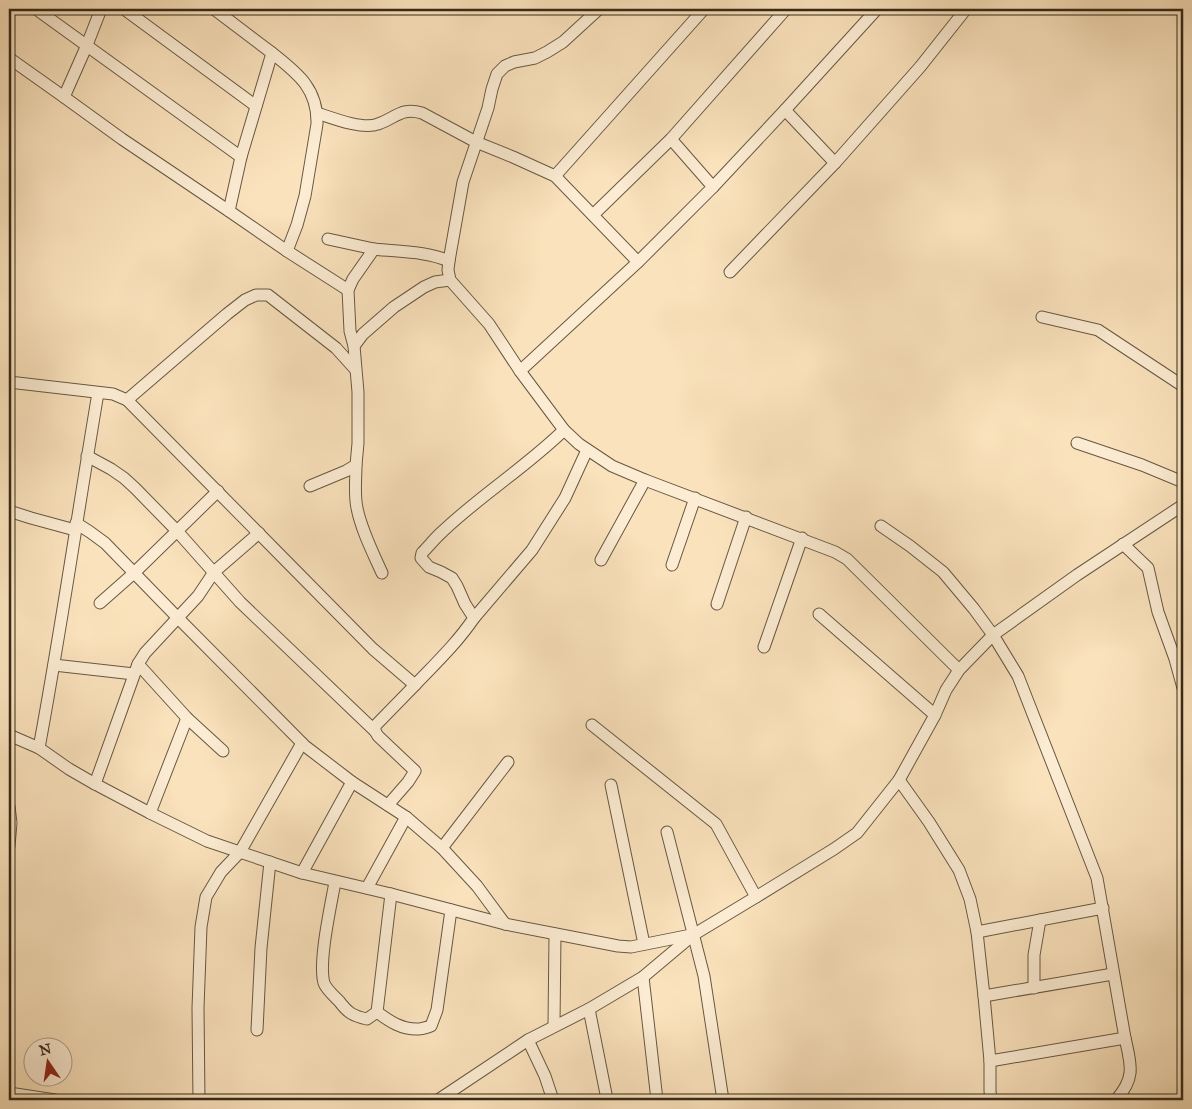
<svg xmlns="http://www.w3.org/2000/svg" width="1192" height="1109" font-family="'IM FELL Great Primer',serif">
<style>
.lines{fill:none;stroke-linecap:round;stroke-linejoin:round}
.minor-casing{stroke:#665843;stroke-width:13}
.minor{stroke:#fcecd3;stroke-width:11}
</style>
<rect width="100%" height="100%" fill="#fae2bc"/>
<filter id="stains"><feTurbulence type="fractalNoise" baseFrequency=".004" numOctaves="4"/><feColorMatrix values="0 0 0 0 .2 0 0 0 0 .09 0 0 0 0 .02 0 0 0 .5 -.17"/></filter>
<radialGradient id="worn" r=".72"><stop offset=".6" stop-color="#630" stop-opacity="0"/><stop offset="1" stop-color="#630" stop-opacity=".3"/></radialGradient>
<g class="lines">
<g class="minor-casing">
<g id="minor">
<polyline points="36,9 241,157"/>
<polyline points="124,9 256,106"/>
<polyline points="214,9 272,53 241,157 229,211"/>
<polyline points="599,9 563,42 547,52 535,58 514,62 505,66 497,74 492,89 488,108 463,182 449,261 448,270 450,280 489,324 520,371 564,430 579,444 612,466 645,480 835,552 847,559 959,670"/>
<path d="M272 53C297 73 318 88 317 124L305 196 297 225 287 251 348 290"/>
<polyline points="9,58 64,97 122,139 229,211 287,251"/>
<polyline points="64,97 87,45 101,9"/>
<polyline points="785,110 835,163"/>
<path d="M317 113C332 118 363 130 378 124 396 118 401 107 422 113L476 142 513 157 555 176 638 262 713 187 785 110 877 9"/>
<polyline points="671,139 713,187"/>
<polyline points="555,176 704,9"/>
<polyline points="593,215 671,139 786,9"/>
<polyline points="328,239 374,249"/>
<polyline points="730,272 835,163 920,67 966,9"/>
<polyline points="1042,317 1098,330 1183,386"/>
<polyline points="354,346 363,334 394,307 424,287 435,282 450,280"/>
<polyline points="520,371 638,262"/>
<polyline points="9,382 113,394 127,400 373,649 415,685 375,726 375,731 378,736 415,771 408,782 388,805"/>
<polyline points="127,400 227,314 245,300 256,295 268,295 336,348 355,369"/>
<polyline points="1077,443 1142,465 1183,482"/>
<polyline points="87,456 111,469 124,478 135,488 177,531 240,602 375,731"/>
<path d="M356 465C356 479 354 494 357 508 361 529 373 553 382 573"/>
<path d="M310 486 346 471 356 465 358 443V392L354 346 350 331 348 290 353 279 374 249C399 252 426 251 449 261"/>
<polyline points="9,511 31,518 75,530"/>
<polyline points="76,523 90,532 105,543 178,618 305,746 352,782 406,817 442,848 477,886 505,924"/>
<polyline points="881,526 910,546 943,572 974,609 993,635 1018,676 1097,878 1125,1038 990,1061"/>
<polyline points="1123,544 1148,568 1158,612 1175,659 1183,688"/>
<polyline points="601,560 645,480"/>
<polyline points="672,565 695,498"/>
<polyline points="100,603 134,573 218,491"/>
<polyline points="717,604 746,517"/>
<polyline points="819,614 935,715"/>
<polyline points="474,618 532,550 565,498 587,450"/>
<polyline points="764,647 802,538"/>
<polyline points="138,664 187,718 223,751"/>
<polyline points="54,665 134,674"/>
<path d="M415 685C436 663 457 643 474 618L465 604 457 586 452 578 441 572 429 567 421 558 422 553C429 546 435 538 443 531 481 495 526 467 564 430"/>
<polyline points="592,725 716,824 756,897"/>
<polyline points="9,735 39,748 69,769 95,784 150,813 207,841 302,873 391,894 505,924 618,946 631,947 691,935"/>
<path d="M39 748C61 630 78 511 98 393"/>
<polyline points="899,780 929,822 959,870 970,899 977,932 984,996 990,1061 990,1091 991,1100"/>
<polyline points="95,784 133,678 138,664 145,653 198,596 214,572 259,533"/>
<polyline points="611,785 644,944"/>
<polyline points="9,806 11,823 9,846"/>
<polyline points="150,813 187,718"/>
<polyline points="667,832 704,976 723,1100"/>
<polyline points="442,848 508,762"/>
<polyline points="302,873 352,782"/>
<path d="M335 882C331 905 318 962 324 983 326 989 334 996 339 1001 348 1013 353 1016 367 1019L377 1012C389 1021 402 1030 419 1029 423 1029 427 1027 431 1026L437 1010 451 910"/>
<polyline points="367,888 406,817"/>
<polyline points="977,932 1103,908"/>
<polyline points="643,977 657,1100"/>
<polyline points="1034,988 1034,955 1040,920"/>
<polyline points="984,996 1113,974"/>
<polyline points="589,1009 606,1094 606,1100"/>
<polyline points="377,1012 391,894"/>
<polyline points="554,1026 555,934"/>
<polyline points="257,1030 261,948 270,862"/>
<polyline points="528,1040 545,1076 553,1100"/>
<polyline points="9,1093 55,1100"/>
<polyline points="199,1100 198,1008 201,927 206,897 221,872 240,852 302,743"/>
<polyline points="438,1100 528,1040 589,1009 643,977 693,935 756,897 834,849 857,833 899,780 935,715 946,690 959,670 993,635 1077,575 1183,505"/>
<path d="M1116 1100C1136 1077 1131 1065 1125 1038"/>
</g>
</g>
<use href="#minor" class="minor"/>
</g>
<rect width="1192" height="1109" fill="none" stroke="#fae2bc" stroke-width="30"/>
<rect x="10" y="10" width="1172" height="1089" fill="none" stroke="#352a1b" stroke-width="2.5"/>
<rect x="15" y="15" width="1162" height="1079" fill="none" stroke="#352a1b"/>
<g transform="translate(48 1062) rotate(347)"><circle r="24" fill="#fcecd3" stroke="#ac9e89"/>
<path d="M0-4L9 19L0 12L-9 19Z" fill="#8f2418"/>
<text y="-8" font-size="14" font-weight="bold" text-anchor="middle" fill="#352a1b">N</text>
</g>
<rect width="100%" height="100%" filter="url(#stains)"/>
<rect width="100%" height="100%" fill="url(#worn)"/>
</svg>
